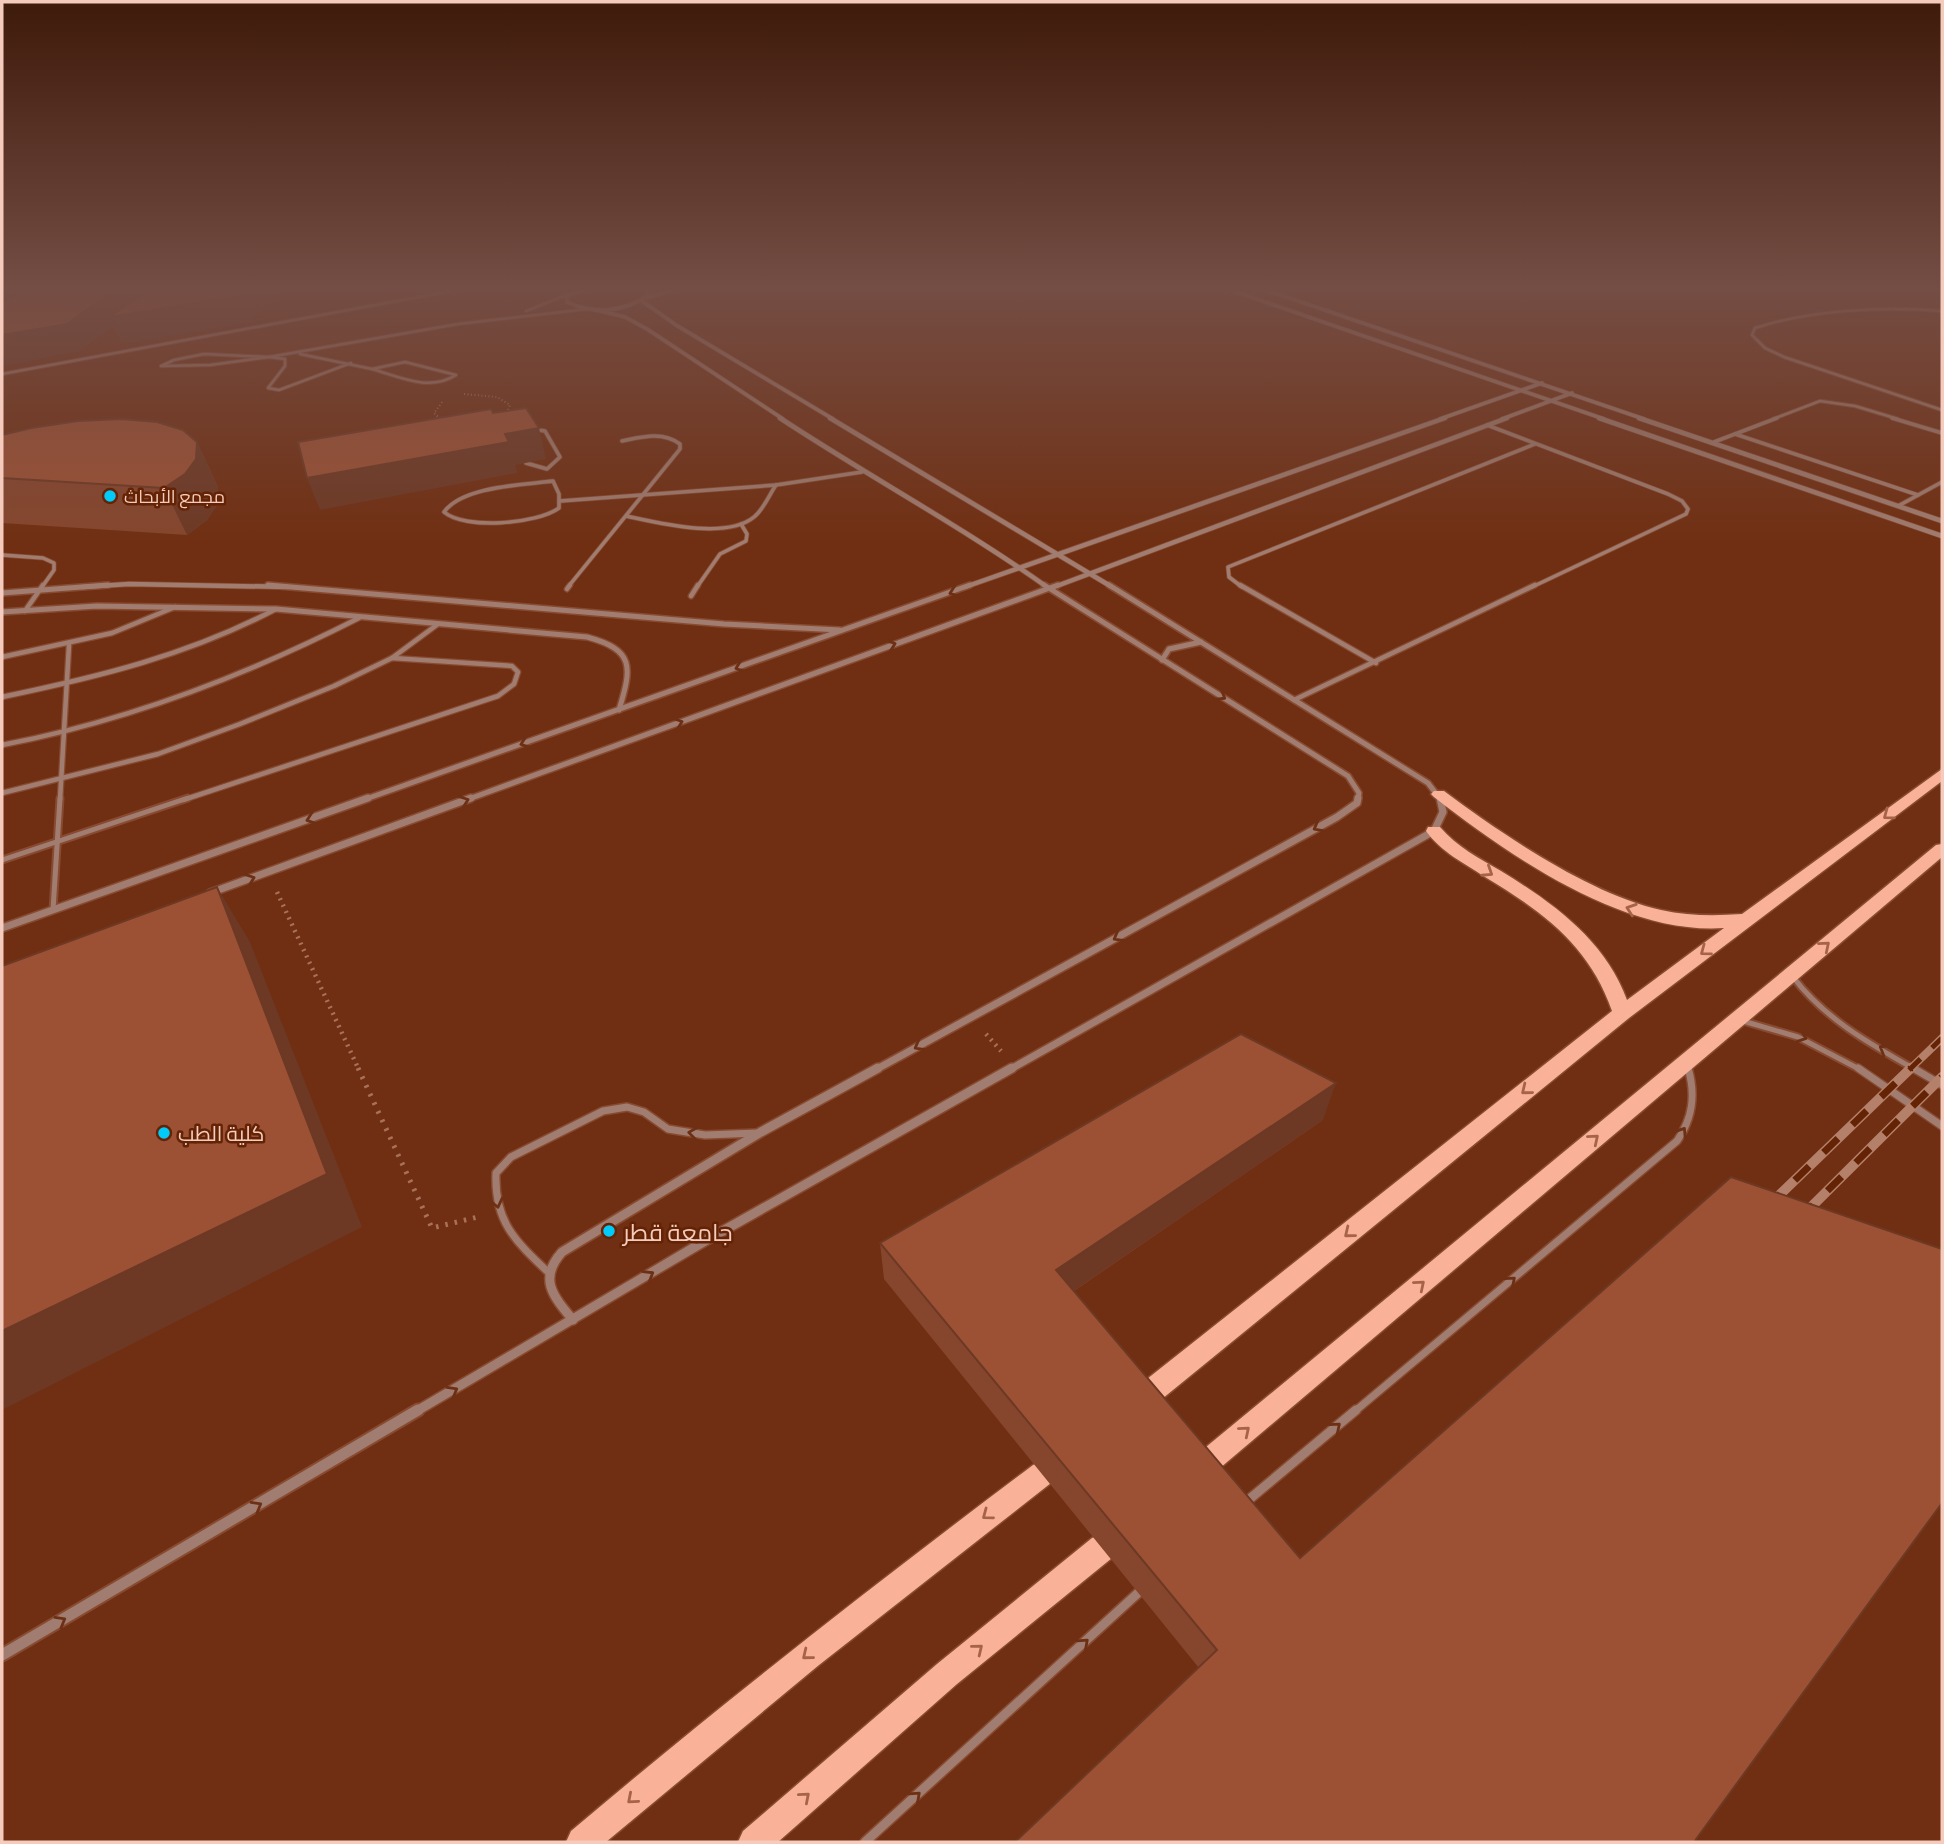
<svg xmlns="http://www.w3.org/2000/svg" width="1944" height="1844" font-family="Manrope,Cairo,sans-serif">
<style>
.lines{fill:none;stroke-linecap:round;stroke-linejoin:round}
.service-far5-casing{stroke:#884b31;stroke-width:4.5}
.service-far4-casing{stroke:#884b31;stroke-width:5}
.service-far3-casing{stroke:#884b31;stroke-width:7}
.service-far2-casing{stroke:#884b31;stroke-width:9}
.service-far1-casing{stroke:#884b31;stroke-width:10}
.service-casing{stroke:#884b31;stroke-width:12}
.minor-far5-casing{stroke:#884b31;stroke-width:5}
.minor-far4-casing{stroke:#884b31;stroke-width:6}
.minor-far3-casing{stroke:#884b31;stroke-width:8}
.minor-far2-casing{stroke:#884b31;stroke-width:10}
.minor-far1-casing{stroke:#884b31;stroke-width:12}
.minor-casing{stroke:#884b31;stroke-width:15}
.primary-casing{stroke:#884b31;stroke-width:3}
.path-far3{stroke:#a8715a;stroke-width:2;stroke-dasharray:1 2.5;stroke-linecap:butt}
.path-far2{stroke:#a8715a;stroke-width:2.5;stroke-dasharray:1 3.5;stroke-linecap:butt}
.path-far1{stroke:#a8715a;stroke-width:4.5;stroke-dasharray:2 5;stroke-linecap:butt}
.path{stroke:#a8715a;stroke-width:5;stroke-dasharray:2.5 7;stroke-linecap:butt}
.service-far5{stroke:#a07d70;stroke-width:2.5}
.service-far4{stroke:#a07d70;stroke-width:3.5}
.service-far3{stroke:#a07d70;stroke-width:4.5}
.service-far2{stroke:#a07d70;stroke-width:5}
.service-far1{stroke:#a07d70;stroke-width:7}
.service{stroke:#a07d70;stroke-width:9}
.minor-far5{stroke:#a07d70;stroke-width:3.5}
.minor-far4{stroke:#a07d70;stroke-width:4.5}
.minor-far3{stroke:#a07d70;stroke-width:5}
.minor-far2{stroke:#a07d70;stroke-width:7}
.minor-far1{stroke:#a07d70;stroke-width:9}
.minor{stroke:#a07d70;stroke-width:11}
.primary{fill:#f9b297;fill-rule:evenodd}
.rail-far1-casing{stroke:#b4806a;stroke-width:8}
.rail-casing{stroke:#b4806a;stroke-width:10}
.rail-far1{stroke:#642305;stroke-width:5;stroke-dasharray:16;stroke-linecap:butt}
.rail{stroke:#642305;stroke-width:7;stroke-dasharray:20;stroke-linecap:butt}
.wall{fill:#86462d}
.shaded-wall{fill:#6d3924}
.building{fill:#9c5134;stroke:#6d3924;stroke-width:2}
.oneway{stroke:#6d3015}
.oneway2{stroke:#a76347}
.poi-dot{fill:#00cbf9;stroke:#642305;stroke-width:2.5}
.labels{text-anchor:middle;dominant-baseline:central;stroke-width:5;stroke-linejoin:round;paint-order:stroke}
.far-poi-label{font-size:18px;fill:#f4cbbc;stroke:#642305;text-anchor:start}
.poi-label{font-size:21px;fill:#f4cbbc;stroke:#642305;text-anchor:start}
.near-poi-label{font-size:24px;fill:#f4cbbc;stroke:#642305;text-anchor:start}
</style>
<rect width="100%" height="100%" fill="#702f12"/>
<g class="lines">
<g class="service-far5-casing">
<g id="service-far5">
<polyline points="526,311 569,294"/>
<path d="M1942 311C1885 306 1810 310 1755 328L1752 335 1765 348 1784 357 1942 410"/>
<polygon points="204,354 269,357 210,365 161,366 174,360"/>
<polyline points="300,354 372,369"/>
<polyline points="269,357 285,359 285,366 268,388 279,390 351,363"/>
<polyline points="269,357 458,324 587,309"/>
<path d="M405 362 456 375C429 392 400 377 372 369Z"/>
<polyline points="2,374 478,286"/>
<polyline points="1773,419 1820,401 1855,406 1898,419"/>
</g>
</g>
<g class="service-far4-casing">
<g id="service-far4">
<polyline points="1892,418 1942,433"/>
<polyline points="1487,425 1668,494 1682,501 1688,509 1686,514 1532,587"/>
<polyline points="1735,434 1918,495"/>
<polyline points="1714,442 1777,418"/>
<polyline points="526,463 547,469 560,457 545,431 532,429"/>
<path d="M553 481 559 494V508C537 524 465 530 444 512 463 486 523 485 553 481Z"/>
<polyline points="560,501 776,485 862,472"/>
<polyline points="1898,506 1942,482"/>
<path d="M626 516C659 523 726 540 754 517 764 509 769 495 776 485"/>
<polyline points="2,555 43,558 54,563 54,570 42,587"/>
<path d="M568 587 680 449V444C662 431 642 437 622 441"/>
<polyline points="697,587 720,554 746,541 747,534 741,524"/>
<polyline points="1242,587 1229,577 1228,567 1535,444"/>
</g>
</g>
<g class="service-far3-casing">
<g id="service-far3">
<polyline points="1240,585 1376,663"/>
<polyline points="567,589 570,585"/>
<polyline points="691,596 698,585"/>
<polyline points="25,611 43,585"/>
<polyline points="2,657 112,633 175,607"/>
<path d="M2 697C98 677 189 655 276 609"/>
<polyline points="1294,700 1535,585"/>
<path d="M2 745C128 721 245 676 359 618"/>
<polyline points="2,793 158,754 240,724 334,686 392,658 438,624"/>
<polyline points="60,800 69,645"/>
<polyline points="183,800 498,696 514,684 518,672 512,666 392,658"/>
</g>
</g>
<g class="service-far2-casing">
<g id="service-far2">
<polyline points="2,860 188,798"/>
<polyline points="53,910 60,798"/>
<path d="M1793 977C1825 1019 1870 1044 1916 1070"/>
<polyline points="1743,1021 1798,1037 1861,1070"/>
<polyline points="1688,1067 1689,1070"/>
</g>
</g>
<g class="service-far1-casing">
<g id="service-far1">
<polyline points="1858,1068 1942,1126"/>
<polyline points="1913,1068 1942,1085"/>
<path d="M548 1272C515 1241 494 1221 496 1173L511 1157 603 1111 627 1107 644 1112 668 1129 705 1135 758 1133"/>
<path d="M1354 1412 1677 1141C1693 1118 1696 1095 1688 1068"/>
</g>
</g>
<g class="service-casing">
<g id="service">
<polyline points="1246,1502 1356,1410"/>
<polyline points="865,1842 1138,1593"/>
</g>
</g>
<g class="minor-far5-casing">
<g id="minor-far5">
<path d="M594 286 567 296V302C593 315 625 312 648 295L647 290 636 286"/>
<polyline points="1219,286 1604,419"/>
<polyline points="1254,286 1644,419"/>
<polyline points="647,298 686,286"/>
<polyline points="642,301 676,325 833,419"/>
<polyline points="592,309 625,317 647,329 783,419"/>
<polyline points="1440,419 1542,383"/>
<polyline points="1502,419 1572,393"/>
</g>
</g>
<g class="minor-far4-casing">
<g id="minor-far4">
<path d="M780 418C868 476 961 526 1047 587"/>
<polyline points="830,418 1112,587"/>
<polyline points="1599,418 1942,536"/>
<polyline points="1639,418 1942,521"/>
<polyline points="83,587 129,584 288,587"/>
<polyline points="965,587 1445,418"/>
<polyline points="1054,587 1507,418"/>
</g>
</g>
<g class="minor-far3-casing">
<g id="minor-far3">
<polyline points="268,585 724,624 840,630"/>
<polyline points="1044,585 1348,776 1359,793 1358,800"/>
<polyline points="1109,585 1428,783 1441,800"/>
<polyline points="2,593 108,585"/>
<path d="M2 612 97 606 276 609 587 637C635 650 632 667 619 710"/>
<polyline points="1162,660 1169,649 1201,642"/>
<polyline points="363,800 970,585"/>
<polyline points="466,800 1058,585"/>
</g>
</g>
<g class="minor-far2-casing">
<g id="minor-far2">
<polyline points="210,893 471,798"/>
<polyline points="2,928 368,798"/>
<polyline points="875,1070 1337,817 1357,803 1358,798"/>
<polyline points="1009,1070 1434,831 1443,812 1440,798"/>
</g>
</g>
<g class="minor-far1-casing">
<g id="minor-far1">
<path d="M573 1320C553 1296 538 1279 562 1252L761 1132 878 1068"/>
<polyline points="415,1412 705,1241 1012,1068"/>
</g>
</g>
<g class="minor-casing">
<polyline id="minor" points="2,1655 418,1410"/>
</g>
<g class="primary-casing">
<g id="primary">
<path d="M1942 769V781L1629 1018 1146 1412 1137 1415 1128 1412 1125 1403 1128 1394 1612 1011C1589 945 1543 912 1485 877 1464 863 1441 852 1426 831L1428 827H1440C1457 847 1479 858 1501 871 1553 903 1605 940 1627 1000L1724 928C1623 935 1510 856 1434 797L1431 794 1434 791H1444C1503 835 1590 894 1661 910 1688 916 1715 916 1742 914Z"/>
<polygon points="1942,844 1942,857 1207,1479 1198,1483 1189,1479 1185,1470 1189,1461 1936,845"/>
<path d="M1042 1461 1051 1465 1055 1474 1051 1483 819 1665 606 1842H566L571 1831C721 1704 876 1583 1033 1465Z"/>
<polygon points="1102,1534 1112,1538 1116,1548 1112,1558 957,1684 778,1842 738,1842 743,1831 937,1664 1092,1538"/>
</g>
</g>
<g class="path-far3">
<polyline points="464,394 497,397 510,405 507,413"/>
<polyline points="440,419 434,413 443,401"/>
</g>
<polyline class="path-far2" points="439,418 441,420"/>
<g class="path-far1">
<polyline points="277,892 359,1070"/>
<polyline points="986,1034 1001,1051"/>
</g>
<polyline class="path" points="358,1068 432,1228 482,1216"/>
<use href="#service-far5" class="service-far5"/>
<use href="#service-far4" class="service-far4"/>
<use href="#service-far3" class="service-far3"/>
<use href="#service-far2" class="service-far2"/>
<use href="#service-far1" class="service-far1"/>
<use href="#service" class="service"/>
<use href="#minor-far5" class="minor-far5"/>
<use href="#minor-far4" class="minor-far4"/>
<use href="#minor-far3" class="minor-far3"/>
<use href="#minor-far2" class="minor-far2"/>
<use href="#minor-far1" class="minor-far1"/>
<use href="#minor" class="minor"/>
<use href="#primary" class="primary"/>
<g class="rail-far1-casing">
<polyline id="rail-far1" points="1909,1070 1942,1038"/>
</g>
<g class="rail-casing">
<g id="rail">
<polyline points="1766,1208 1911,1068"/>
<polyline points="1799,1219 1942,1077"/>
</g>
</g>
<use href="#rail-far1" class="rail-far1"/>
<use href="#rail" class="rail"/>
</g>
<g class="wall">
<polygon points="2,435 197,442 218,487 217,505 207,520 187,535 2,523"/>
<polygon points="1323,1120 1074,1291 1300,1558 1731,1177 1199,1668 884,1279 880,1243"/>
</g>
<g class="shaded-wall">
<polygon points="119,286 287,286 249,322 122,344 113,326 80,351 2,366 2,335"/>
<polygon points="21,292 2,323 2,294"/>
<polygon points="539,428 546,459 515,465 517,473 320,510 307,478 505,434"/>
<polygon points="197,442 218,487 217,505 207,520 187,535 164,488"/>
<polygon points="217,887 250,942 362,1227 2,1410 2,1331"/>
<polygon points="1336,1083 1323,1120 1053,1305 1056,1270"/>
</g>
<g class="building">
<polygon points="2,286 119,286 67,324 2,335 2,303 21,292 2,294"/>
<polygon points="155,286 250,286 239,296 109,317"/>
<polygon points="526,408 539,428 505,434 509,442 307,478 298,442 491,409 493,413"/>
<polygon points="121,419 157,422 183,430 197,442 196,459 185,474 164,488 2,478 2,435 31,428 78,421"/>
<polygon points="217,887 327,1174 2,1331 2,966"/>
<polygon points="1241,1034 1336,1083 1056,1270 1300,1558 1731,1177 1942,1249 1942,1503 1694,1842 1015,1842 1217,1650 880,1243"/>
</g>
<defs><path id="oneway-chevron" d="M-2-3.5L2.5 0L-2 3.5" fill="none" stroke-width="1.6" stroke-linecap="round" stroke-linejoin="round" transform="scale(1.75)"/></defs>
<g class="oneway">
<use href="#oneway-chevron" transform="translate(954 592) rotate(161)"/>
<use href="#oneway-chevron" transform="translate(891 645) rotate(-20)"/>
<use href="#oneway-chevron" transform="translate(740 667) rotate(160)"/>
<use href="#oneway-chevron" transform="translate(1221 696) rotate(31)"/>
<use href="#oneway-chevron" transform="translate(678 723) rotate(-20)"/>
<use href="#oneway-chevron" transform="translate(525 743) rotate(161)"/>
<use href="#oneway-chevron" transform="translate(464 801) rotate(-20)"/>
<use href="#oneway-chevron" transform="translate(311 819) rotate(161)"/>
<use href="#oneway-chevron" transform="translate(1318 827) rotate(152)"/>
<use href="#oneway-chevron" transform="translate(250 879) rotate(-20)"/>
<use href="#oneway-chevron" transform="translate(1118 937) rotate(151)"/>
<use href="#oneway-chevron" transform="translate(1802 1037) rotate(19)"/>
<use href="#oneway-chevron" transform="translate(919 1046) rotate(151)"/>
<use href="#oneway-chevron" transform="translate(1884 1049) rotate(-149)"/>
<use href="#oneway-chevron" transform="translate(1682 1132) rotate(-57)"/>
<use href="#oneway-chevron" transform="translate(693 1133) rotate(-172)"/>
<use href="#oneway-chevron" transform="translate(497 1203) rotate(77)"/>
<use href="#oneway-chevron" transform="translate(649 1275) rotate(-31)"/>
<use href="#oneway-chevron" transform="translate(1511 1281) rotate(-40)"/>
<use href="#oneway-chevron" transform="translate(453 1391) rotate(-30)"/>
<use href="#oneway-chevron" transform="translate(1336 1427) rotate(-40)"/>
<use href="#oneway-chevron" transform="translate(257 1506) rotate(-30)"/>
<use href="#oneway-chevron" transform="translate(61 1621) rotate(-30)"/>
<use href="#oneway-chevron" transform="translate(1084 1643) rotate(-42)"/>
<use href="#oneway-chevron" transform="translate(916 1796) rotate(-42)"/>
</g>
<g class="oneway2">
<use href="#oneway-chevron" transform="translate(1888 815) rotate(143)"/>
<use href="#oneway-chevron" transform="translate(1488 872) rotate(33)"/>
<use href="#oneway-chevron" transform="translate(1631 909) rotate(-161)"/>
<use href="#oneway-chevron" transform="translate(1825 946) rotate(-40)"/>
<use href="#oneway-chevron" transform="translate(1705 951) rotate(143)"/>
<use href="#oneway-chevron" transform="translate(1526 1090) rotate(141)"/>
<use href="#oneway-chevron" transform="translate(1594 1139) rotate(-40)"/>
<use href="#oneway-chevron" transform="translate(1349 1233) rotate(141)"/>
<use href="#oneway-chevron" transform="translate(1420 1285) rotate(-40)"/>
<use href="#oneway-chevron" transform="translate(1245 1431) rotate(-40)"/>
<use href="#oneway-chevron" transform="translate(987 1515) rotate(143)"/>
<use href="#oneway-chevron" transform="translate(978 1649) rotate(-39)"/>
<use href="#oneway-chevron" transform="translate(807 1655) rotate(141)"/>
<use href="#oneway-chevron" transform="translate(805 1797) rotate(-41)"/>
<use href="#oneway-chevron" transform="translate(632 1799) rotate(139)"/>
</g>
<linearGradient id="sky" x2="0" y2="1"><stop stop-color="#3e1a0a"/><stop offset="0.53" stop-color="#744d44"/><stop offset="1" stop-color="#744d44" stop-opacity="0"/></linearGradient>
<rect width="1944" height="544" fill="url(#sky)"/>
<g class="poi-dot">
<circle cx="110" cy="496" r="7"/>
<circle cx="164" cy="1133" r="7"/>
<circle cx="609" cy="1231" r="7"/>
</g>
<g class="labels">
<g class="far-poi-label">
<text x="124" y="496">مجمع الأبحاث</text>
</g>
<g class="poi-label">
<text x="178" y="1133">كلية الطب</text>
</g>
<g class="near-poi-label">
<text x="623" y="1231">جامعة قطر</text>
</g>
</g>
<rect width="1944" height="1844" fill="none" stroke="#f4cbbc" stroke-width="7"/>
</svg>
